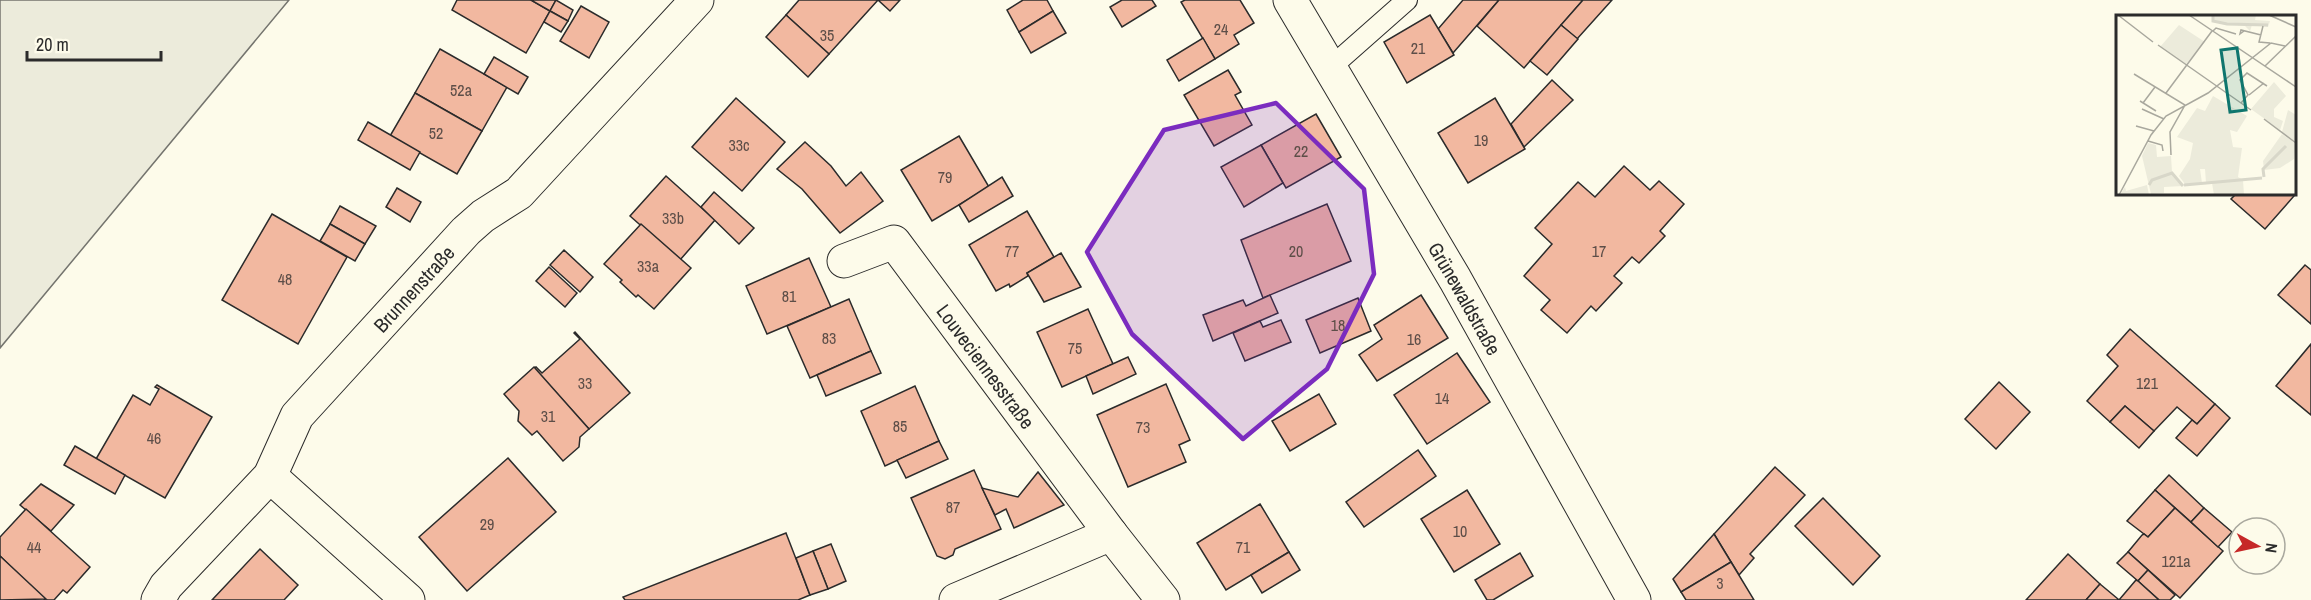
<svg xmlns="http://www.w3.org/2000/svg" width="2311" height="600" font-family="'Archivo Narrow',sans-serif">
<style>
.green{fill:#ecebdb;stroke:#74746e;stroke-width:1.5}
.building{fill:#f2b8a0;stroke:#2b2b2b;stroke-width:1.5}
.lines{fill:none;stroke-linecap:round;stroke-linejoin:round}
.service-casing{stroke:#2b2b2b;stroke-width:22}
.minor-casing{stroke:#2b2b2b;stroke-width:35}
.tertiary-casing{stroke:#2b2b2b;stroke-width:35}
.service{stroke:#fdfbea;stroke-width:20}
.minor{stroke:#fdfbea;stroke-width:33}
.tertiary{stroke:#fdfbea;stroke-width:33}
.marked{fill:#7b2cbf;fill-opacity:0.2;stroke:#7b2cbf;stroke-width:4.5;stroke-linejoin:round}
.labels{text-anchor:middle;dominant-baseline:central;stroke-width:4.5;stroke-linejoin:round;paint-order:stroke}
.number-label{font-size:16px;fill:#5d4e48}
.street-label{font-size:20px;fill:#2b2b2b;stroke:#fdfbea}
.inset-river{fill:none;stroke:#d8d7c9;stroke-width:3}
.inset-road{fill:none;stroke:#a9a89e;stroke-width:1.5}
.view{fill:#0f766e;fill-opacity:0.15;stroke:#0f766e;stroke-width:3}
.inset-edge{fill:none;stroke:#2b2b2b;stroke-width:3}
</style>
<rect width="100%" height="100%" fill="#fdfbea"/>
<polygon class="green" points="0,0 289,0 0,348"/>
<g class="building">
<polygon points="457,0 531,0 550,11 526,53 452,10"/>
<polygon points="531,0 556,0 550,11"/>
<polygon points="556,0 573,10 568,21 550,11"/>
<polygon points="799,0 878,0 829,54 786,15"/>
<polygon points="878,0 900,0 890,11"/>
<polygon points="1023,0 1047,0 1053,11 1019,32 1007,10"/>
<polygon points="1122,0 1152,0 1156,6 1122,27 1110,7"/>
<polygon points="1185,0 1240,0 1254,23 1234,35 1239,44 1215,59 1181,2"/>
<polygon points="1463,0 1499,0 1453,53 1438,29"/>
<polygon points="1499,0 1583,0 1524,68 1477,26"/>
<polygon points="1583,0 1612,0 1577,39 1561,25"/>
<polygon points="581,6 609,22 589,58 560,41"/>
<polygon points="550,11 568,21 561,32 544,22"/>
<polygon points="1053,11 1066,33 1031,53 1019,32"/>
<polygon points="786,15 829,54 808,77 766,37"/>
<polygon points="1430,15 1454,55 1407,83 1384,42"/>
<polygon points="1561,25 1578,39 1547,75 1530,61"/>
<polygon points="1203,38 1215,59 1179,81 1167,60"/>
<polygon points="440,49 507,87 482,131 415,93"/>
<polygon points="494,57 528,77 518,94 484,74"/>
<polygon points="1228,70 1241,92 1235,95 1252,125 1214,146 1184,95"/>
<polygon points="1552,80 1573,100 1524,147 1511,124"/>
<polygon points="415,93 482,131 457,174 390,136"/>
<polygon points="736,98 785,142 742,191 692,147"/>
<polygon points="1495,98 1525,149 1468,183 1438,133"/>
<polygon points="1316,114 1341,157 1286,188 1261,145"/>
<polygon points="368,122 420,152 410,170 358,140"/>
<polygon points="959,136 989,187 932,221 901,170"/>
<polygon points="805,142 831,166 846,186 861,172 883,201 840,233 802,189 777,169"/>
<polygon points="1261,145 1283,183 1244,207 1221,167"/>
<polygon points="1624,166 1650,190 1659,181 1684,204 1660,231 1665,236 1639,263 1632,257 1614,276 1622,283 1596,311 1591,306 1567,333 1541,310 1550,300 1524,276 1552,244 1535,228 1578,182 1595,197"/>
<polygon points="666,176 715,220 680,260 630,216"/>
<polygon points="1002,177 1013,196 969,222 959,205"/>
<polygon points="397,188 421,202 410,222 386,207"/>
<polygon points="714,192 754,228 739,244 701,207"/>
<polygon points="2236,194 2291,194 2294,196 2265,229 2231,199"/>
<polygon points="1327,204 1351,261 1263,298 1241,240"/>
<polygon points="340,206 376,226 365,244 330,224"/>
<polygon points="1027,211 1054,257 1027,273 1028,276 1010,287 1009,284 996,291 969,245"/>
<polygon points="272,214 347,257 298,344 222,300"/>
<polygon points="330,224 365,244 355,261 320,241"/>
<polygon points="641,224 691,268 654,309 638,295 636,297 620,282 622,280 604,264"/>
<polygon points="564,250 593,277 580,292 550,265"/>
<polygon points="1061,253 1081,287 1044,302 1027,273"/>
<polygon points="809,258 831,307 767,334 746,286"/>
<polygon points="2305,265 2311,270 2311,324 2278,295"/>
<polygon points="549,267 577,293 565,307 536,281"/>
<polygon points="1270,295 1278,313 1213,341 1203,315 1243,300 1246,306"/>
<polygon points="1421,295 1448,338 1377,381 1359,355 1382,339 1374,325"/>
<polygon points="1358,298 1371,331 1320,353 1306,320"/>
<polygon points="849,299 871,351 810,378 787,326"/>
<polygon points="1088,309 1113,364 1062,387 1037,332"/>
<polygon points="1281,320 1291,342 1245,361 1233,333 1260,321 1263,327"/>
<polygon points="2130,329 2215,404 2197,424 2177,407 2154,431 2125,406 2110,422 2087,401 2118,366 2107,355"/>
<polygon points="575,332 630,393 589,429 534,368 536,367 542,373 580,339 574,333"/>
<polygon points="2311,344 2311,415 2276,386"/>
<polygon points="871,351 881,373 826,396 817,375"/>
<polygon points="1457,353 1490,402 1427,444 1394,395"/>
<polygon points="1128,357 1136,374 1093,394 1086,376"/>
<polygon points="534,367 589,429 580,437 579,447 563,461 537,431 532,435 518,421 519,411 504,394"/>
<polygon points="1999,382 2030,412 1996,449 1965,419"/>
<polygon points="1166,384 1190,440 1179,445 1186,462 1128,487 1097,415"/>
<polygon points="157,385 212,417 165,498 96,459 133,395 150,405 159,389 155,387"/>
<polygon points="915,386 939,441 885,466 861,411"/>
<polygon points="1319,394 1336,424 1290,451 1272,421"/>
<polygon points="2215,404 2230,418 2197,456 2176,438 2192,420 2197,424"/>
<polygon points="2125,406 2154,431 2139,448 2110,422"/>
<polygon points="939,441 948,459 906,478 897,460"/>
<polygon points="75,446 125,475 115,494 64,465"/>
<polygon points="1418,450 1436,476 1364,527 1346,502"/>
<polygon points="508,458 556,512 467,591 419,537"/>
<polygon points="1775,467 1805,495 1750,554 1754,558 1739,575 1714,534"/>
<polygon points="974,470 1001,529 955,549 953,555 945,559 937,556 911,498"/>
<polygon points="1038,472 1064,505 1014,528 1006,509 995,515 982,488 1018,497"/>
<polygon points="2169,475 2204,508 2191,522 2155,490"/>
<polygon points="41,484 74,505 51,531 20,505"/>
<polygon points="1467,490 1500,544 1454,572 1421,519"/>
<polygon points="2155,490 2175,508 2148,537 2127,521"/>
<polygon points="1823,498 1880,556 1853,585 1795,526"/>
<polygon points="1260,504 1289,552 1226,590 1197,543"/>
<polygon points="2175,508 2223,551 2180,598 2128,552 2142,535 2144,534 2148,537"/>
<polygon points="2204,508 2232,532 2218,547 2191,522"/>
<polygon points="26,509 90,567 67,593 63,590 54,600 45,600 0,556 0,537"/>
<polygon points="786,533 810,595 798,600 625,600 623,597"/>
<polygon points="1714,534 1731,562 1681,592 1673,579"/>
<polygon points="831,544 846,581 828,589 813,551"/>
<polygon points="260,549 298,585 284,600 212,600"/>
<polygon points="813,551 828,589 810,595 796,558"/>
<polygon points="1289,552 1300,570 1262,593 1251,575"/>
<polygon points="2128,552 2148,570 2138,581 2117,563"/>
<polygon points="1520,553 1533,576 1493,600 1487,600 1475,580"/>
<polygon points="2068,554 2100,584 2086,600 2026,600"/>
<polygon points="0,556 46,599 0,600"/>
<polygon points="1731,562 1754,600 1686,600 1681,592"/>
<polygon points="2148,570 2175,595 2170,600 2159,600 2138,581"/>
<polygon points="2136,580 2138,581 2159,600 2119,600"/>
<polygon points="2100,584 2118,599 2119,600 2086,600"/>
</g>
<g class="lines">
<g class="service-casing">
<polyline id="service" points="1330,68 1407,0"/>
</g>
<g class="minor-casing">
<g id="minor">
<path id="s1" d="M844 261 894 242 1111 534"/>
<polyline points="270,476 408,600"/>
<path id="s2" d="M158 600 166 586 270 476 297 416 466 231 483 216 519 193 697 0"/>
<polyline points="956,600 1111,534 1163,600"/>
</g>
</g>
<g class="tertiary-casing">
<g id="tertiary">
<path id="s3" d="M1290 0 1455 279 1634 600"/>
</g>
</g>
<use href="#service" class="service"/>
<use href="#minor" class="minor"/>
<use href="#tertiary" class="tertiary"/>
</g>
<path class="marked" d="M1276 103 1364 189 1374 274 1327 369 1243 439 1132 334 1087 252 1164 130Z"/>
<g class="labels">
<g class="number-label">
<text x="1221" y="29">24</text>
<text x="827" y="35">35</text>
<text x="1418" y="48">21</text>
<text x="461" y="90">52a</text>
<text x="436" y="133">52</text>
<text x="1481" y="140">19</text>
<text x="739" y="145">33c</text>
<text x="1301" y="151">22</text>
<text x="945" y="177">79</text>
<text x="673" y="218">33b</text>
<text x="1012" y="251">77</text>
<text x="1296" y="251">20</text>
<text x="1599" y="251">17</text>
<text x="648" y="266">33a</text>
<text x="285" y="279">48</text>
<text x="789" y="296">81</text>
<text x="1338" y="325">18</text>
<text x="829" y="338">83</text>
<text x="1414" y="339">16</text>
<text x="1075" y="348">75</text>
<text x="585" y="383">33</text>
<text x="2147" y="383">121</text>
<text x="1442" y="398">14</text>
<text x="548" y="416">31</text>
<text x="900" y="426">85</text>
<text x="1143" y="427">73</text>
<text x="154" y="438">46</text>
<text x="953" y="507">87</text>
<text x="487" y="524">29</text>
<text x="1460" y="531">10</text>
<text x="34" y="547">44</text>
<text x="1243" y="547">71</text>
<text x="2176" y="561">121a</text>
<text x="1720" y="583">3</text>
</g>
<g class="street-label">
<text stroke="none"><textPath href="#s2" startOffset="406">Brunnenstraße</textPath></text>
<text stroke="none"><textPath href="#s3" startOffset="346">Grünewaldstraße</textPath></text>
<text stroke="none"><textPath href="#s1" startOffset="208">Louveciennesstraße</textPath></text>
</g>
</g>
<g transform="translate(2116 15)">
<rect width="180" height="180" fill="#fdfbea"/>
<path d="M96 0H140L139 5 154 6 152 12 136 10 134 16 129 11 99 7ZM63 10 89 27 70 49 44 32ZM158 67 170 81 158 94V102L167 106 164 115 135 94ZM97 81 131 101 121 117 114 115 117 132 126 133 122 162 127 165 128 180H98L96 168H90L89 154H84L86 168 69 169 63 161 74 144 77 128 61 122 81 93 89 96ZM172 95 180 100V127L166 117ZM166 119 180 129 178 144 164 153 148 155 147 146ZM32 128 40 130 41 142 55 141 56 157 67 171 48 172V178L35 179 26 141ZM31 170 33 180H4L9 172 10 176Z" fill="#ecebdb"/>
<path class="inset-river" d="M97 0V6L111 9 152 10M148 162 147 154 170 131M33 170 36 165 56 158 67 171M68 170 146 163"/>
<path class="inset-road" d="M2 0 37 27M73 0 180 72M153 0 180 12M147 11 143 27 154 28M97 16 100 13 120 19M128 16 124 19 125 15 145 20M42 30 135 95M149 51 180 21M18 59 69 90 54 117 55 140M50 78 96 16M133 80 148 68M24 86 40 96M27 88 39 72M125 88 132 80 124 65 131 58 151 71M26 94 48 104M148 104 180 128M20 111 38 116M32 126 46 130 47 136M3 180 35 120 50 101 92 78 155 28 169 31"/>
<path class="view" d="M121 33 130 95 114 97 105 35Z"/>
<rect width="180" height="180" class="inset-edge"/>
</g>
<g transform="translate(2257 546) rotate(98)"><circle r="28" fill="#fdfbea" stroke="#a9a89e" stroke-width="1.5"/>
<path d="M0-4.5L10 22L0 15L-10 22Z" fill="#c62828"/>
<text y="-9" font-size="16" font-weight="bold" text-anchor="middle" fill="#2b2b2b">N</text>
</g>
<path d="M27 51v9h134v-9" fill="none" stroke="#2b2b2b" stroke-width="3"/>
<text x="36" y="51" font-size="18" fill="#2b2b2b" stroke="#fdfbea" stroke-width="4.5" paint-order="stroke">20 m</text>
</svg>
